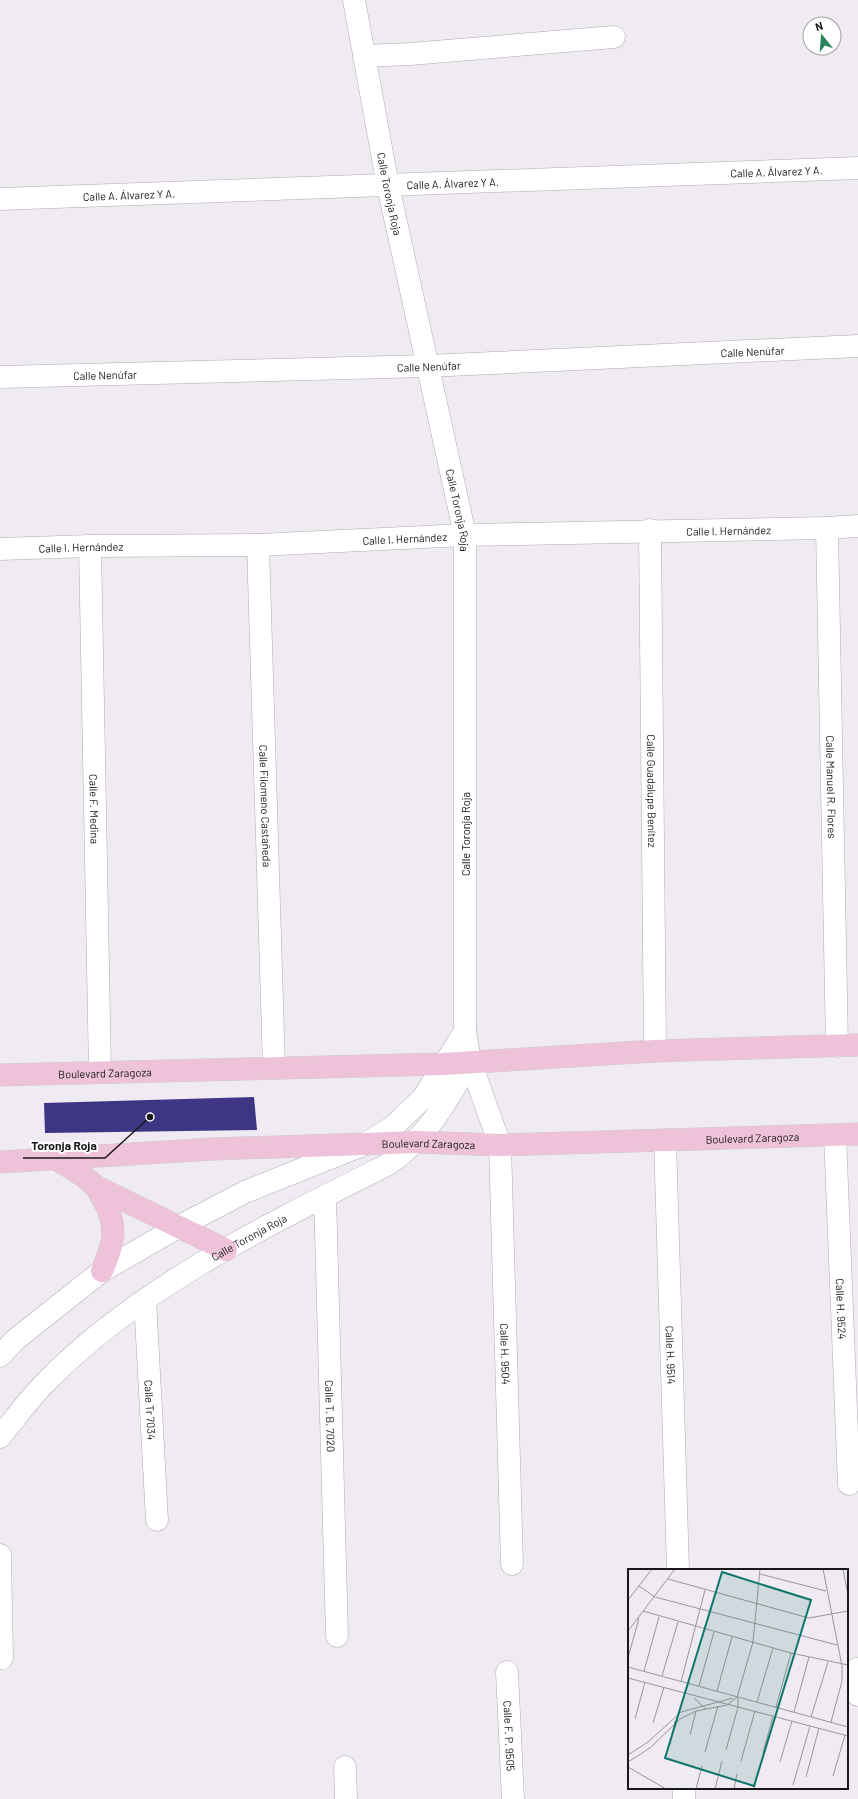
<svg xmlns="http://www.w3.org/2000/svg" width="858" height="1799" font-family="Barlow,sans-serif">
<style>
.building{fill:#3e3585}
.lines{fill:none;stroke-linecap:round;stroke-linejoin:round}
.minor-casing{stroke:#afabb1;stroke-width:23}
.major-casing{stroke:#cccccd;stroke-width:23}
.minor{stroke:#fff;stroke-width:22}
.major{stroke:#eec3da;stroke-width:22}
.labels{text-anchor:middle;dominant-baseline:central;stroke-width:4;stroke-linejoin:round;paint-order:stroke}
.street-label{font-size:11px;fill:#19181a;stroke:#fff}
.inset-road{fill:none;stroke:#9a979c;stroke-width:1}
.view{fill:#0f766e;fill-opacity:0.15;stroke:#0f766e;stroke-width:2}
.inset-edge{fill:none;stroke:#19181a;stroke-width:2}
.leader{fill:none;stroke:#19181a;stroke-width:1.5}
.callout-dot{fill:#19181a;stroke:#fff;stroke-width:1.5}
.callout-label{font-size:12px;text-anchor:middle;font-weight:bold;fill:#19181a;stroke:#fff;stroke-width:4;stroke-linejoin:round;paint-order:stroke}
</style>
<rect width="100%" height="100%" fill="#f0ebf2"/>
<polygon class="building" points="254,1097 257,1130 45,1133 44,1103"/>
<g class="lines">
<g class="minor-casing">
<g id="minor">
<path id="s1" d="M354 0 388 186 465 535V1031L470 1061 500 1145 512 1564"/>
<polyline points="364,56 410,54 614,37"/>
<path id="s2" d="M0 199 858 168"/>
<path id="s3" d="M0 377 427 366 858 346"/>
<path id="s4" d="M827 528 837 1046"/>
<path id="s5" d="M650 530 655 1051"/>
<path id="s6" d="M258 545 274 1067"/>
<path id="s7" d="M90 546 100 1072"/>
<path id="s8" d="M0 549 90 546 258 545 465 535 827 528 858 526"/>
<path id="s9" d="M835 1135 849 1484"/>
<path id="s10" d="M665 1140 678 1570"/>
<path id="s11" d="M325 1196 337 1636"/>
<path id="s12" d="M145 1300 157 1520"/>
<polyline points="0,1356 15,1340 102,1271 180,1226 245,1192 365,1144 393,1127 423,1098 465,1031"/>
<path id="s13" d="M0 1437C15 1419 28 1400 45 1383 137 1288 269 1224 387 1165 426 1140 447 1101 470 1061"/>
<polyline points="0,1555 2,1658"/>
<polyline points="857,1669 858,1695"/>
<path id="s14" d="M507 1672 513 1799"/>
<polyline points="345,1767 346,1799"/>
<polyline points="684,1788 684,1799"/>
</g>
</g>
<g class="major-casing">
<g id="major">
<path id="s15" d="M0 1075 443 1064 655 1051 858 1045"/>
<path d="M56 1159C69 1167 84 1175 94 1185 98 1189 101 1196 104 1201 119 1229 113 1244 102 1271"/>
<path id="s16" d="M0 1162 213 1149 365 1144 416 1142 500 1145 858 1134"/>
<polyline points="95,1186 226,1250"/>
</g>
</g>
<use href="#minor" class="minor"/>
<use href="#major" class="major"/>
</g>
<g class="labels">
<g class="street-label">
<text stroke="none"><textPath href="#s2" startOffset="777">Calle A. Álvarez Y A.</textPath></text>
<text stroke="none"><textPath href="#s2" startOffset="453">Calle A. Álvarez Y A.</textPath></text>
<text stroke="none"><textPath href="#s2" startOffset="129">Calle A. Álvarez Y A.</textPath></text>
<text stroke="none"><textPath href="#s1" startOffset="197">Calle Toronja Roja</textPath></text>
<text stroke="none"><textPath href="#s3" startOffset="753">Calle Nenúfar</textPath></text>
<text stroke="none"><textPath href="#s3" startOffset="429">Calle Nenúfar</textPath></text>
<text stroke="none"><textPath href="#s3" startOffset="105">Calle Nenúfar</textPath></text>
<text stroke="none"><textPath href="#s1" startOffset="521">Calle Toronja Roja</textPath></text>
<text stroke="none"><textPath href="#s8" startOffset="729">Calle I. Hernández</textPath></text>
<text stroke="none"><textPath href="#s8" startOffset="405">Calle I. Hernández</textPath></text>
<text stroke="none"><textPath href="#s8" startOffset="81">Calle I. Hernández</textPath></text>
<text stroke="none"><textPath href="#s4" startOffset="259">Calle Manuel R. Flores</textPath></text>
<text stroke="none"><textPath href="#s5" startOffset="261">Calle Guadalupe Benítez</textPath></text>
<text stroke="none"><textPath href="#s6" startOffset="261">Calle Filomeno Castañeda</textPath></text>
<text stroke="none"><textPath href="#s7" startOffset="263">Calle F. Medina</textPath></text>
<text transform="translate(465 834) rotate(-90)">Calle Toronja Roja</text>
<text stroke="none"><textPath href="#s15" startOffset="105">Boulevard Zaragoza</textPath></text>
<text stroke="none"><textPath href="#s16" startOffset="753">Boulevard Zaragoza</textPath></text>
<text stroke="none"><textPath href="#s16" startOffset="429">Boulevard Zaragoza</textPath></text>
<text stroke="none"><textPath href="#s13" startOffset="322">Calle Toronja Roja</textPath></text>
<text stroke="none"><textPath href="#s9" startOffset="174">Calle H. 9524</textPath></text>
<text stroke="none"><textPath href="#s1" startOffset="1371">Calle H. 9504</textPath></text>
<text stroke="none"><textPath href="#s10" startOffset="215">Calle H. 9514</textPath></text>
<text stroke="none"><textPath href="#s12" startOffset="110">Calle Tr 7034</textPath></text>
<text stroke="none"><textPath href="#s11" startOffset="220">Calle T. B. 7020</textPath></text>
<text stroke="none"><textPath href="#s14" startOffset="64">Calle F. P. 9505</textPath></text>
</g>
</g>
<g transform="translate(628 1569)">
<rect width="220" height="220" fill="#f0ebf2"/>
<path class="inset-road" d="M195 0 214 97V112L203 153M215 0 220 26M132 5 198 22M40 10 181 49 220 42M11 17 27 28 209 76M0 31 24 0M15 42 163 84 220 96M0 62 47 0M0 89 11 49M0 98 220 158M16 102 31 48M34 107 50 53M0 109 220 167M53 113 77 21M71 117 86 63M89 122 104 68M66 129 78 140M129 133 145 79M148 138 163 84M166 143 181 88M183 148 200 93M7 150 17 113M25 154 36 118M62 166 68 142M42 175 47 152M98 181 110 138V125L125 73 132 0M77 183 90 137M135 184 145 147M0 186 20 173 53 143 105 129M113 192 127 142M0 193 22 179 52 150 68 142 99 136 109 128M152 193 164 152M0 198 38 220M205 207 217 166M178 208 191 159M165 216 182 157M68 220 74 197M87 220 94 192M106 220 109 205M126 220 130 203"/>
<path class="view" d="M94 3 183 31 126 217 37 189Z"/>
<rect width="220" height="220" class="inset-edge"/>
</g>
<path class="leader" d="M150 1117L105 1158H23"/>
<circle class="callout-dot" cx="150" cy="1117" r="4"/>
<g class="callout-label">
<text x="64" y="1150">Toronja Roja</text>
</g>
<g transform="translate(822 36) rotate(343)"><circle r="19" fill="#ffffff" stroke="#a3a3a3"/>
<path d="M0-3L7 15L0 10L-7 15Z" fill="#2a855b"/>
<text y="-6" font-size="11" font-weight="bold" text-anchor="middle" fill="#19181a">N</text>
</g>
</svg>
